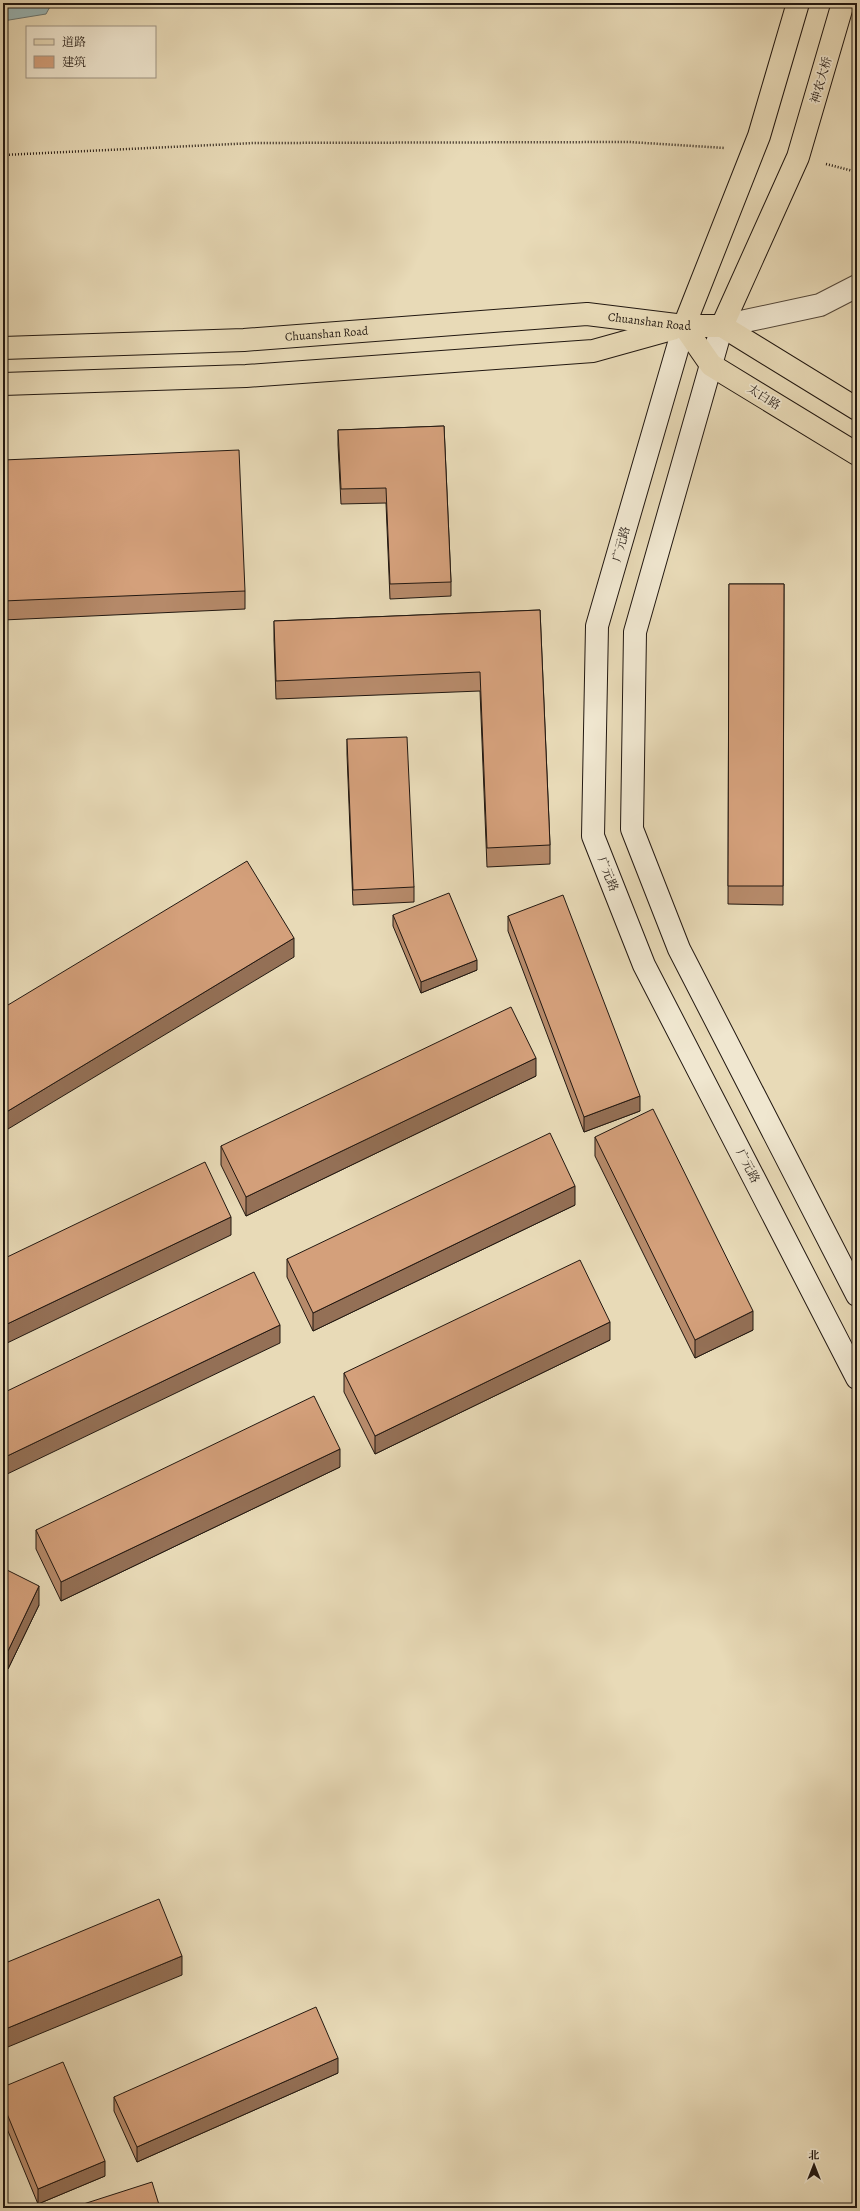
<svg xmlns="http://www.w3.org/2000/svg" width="860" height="2211" font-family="Alegreya,'Noto Serif SC',serif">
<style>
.water{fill:#9ab8b8;stroke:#6a7875}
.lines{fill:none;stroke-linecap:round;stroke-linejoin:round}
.street-casing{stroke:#54483a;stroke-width:24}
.secondary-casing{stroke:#221811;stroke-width:24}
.primary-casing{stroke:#221811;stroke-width:24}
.highway-casing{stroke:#221811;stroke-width:24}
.path{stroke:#221811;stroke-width:2.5;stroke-dasharray:1 2;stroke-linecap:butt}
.street{stroke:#f0e7d0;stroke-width:22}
.secondary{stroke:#f0e7d0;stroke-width:22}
.primary{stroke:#e8dab7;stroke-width:22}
.highway{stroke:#e8dab7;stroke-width:22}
.wall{fill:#b68a6a;stroke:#221811}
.shaded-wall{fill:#947056;stroke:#221811}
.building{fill:#d4a07b;stroke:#221811}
.labels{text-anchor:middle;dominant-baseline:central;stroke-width:3.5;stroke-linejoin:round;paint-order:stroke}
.street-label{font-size:12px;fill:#221811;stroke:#f0e7d0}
</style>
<rect width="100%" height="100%" fill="#e8dab7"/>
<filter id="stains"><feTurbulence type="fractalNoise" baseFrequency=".005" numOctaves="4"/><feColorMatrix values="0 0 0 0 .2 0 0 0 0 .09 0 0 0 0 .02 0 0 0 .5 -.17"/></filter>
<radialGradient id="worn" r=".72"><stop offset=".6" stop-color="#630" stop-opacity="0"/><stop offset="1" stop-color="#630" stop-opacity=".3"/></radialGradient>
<polygon class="water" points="3,3 52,3 46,14 3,21"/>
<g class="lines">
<g class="street-casing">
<polyline id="street" points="722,326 820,305 857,286"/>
</g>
<g class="secondary-casing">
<g id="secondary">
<polyline points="684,326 597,626 593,836 644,965 857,1378"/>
<polyline points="722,326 635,632 632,829 679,949 857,1295"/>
</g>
</g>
<g class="primary-casing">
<g id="primary">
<polyline points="684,326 759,136 798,3"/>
<polyline points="722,326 798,157 843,3"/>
</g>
</g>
<g class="highway-casing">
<g id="highway">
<polyline points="684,326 711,365 857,454"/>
<path id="s1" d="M3 348 244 340 587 314 684 326H722L857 409"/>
<polyline points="3,384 246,376 593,351 672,329"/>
</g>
</g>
<g class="path">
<polyline points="3,155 254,143 629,142 725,148"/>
<polyline points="826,164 857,172"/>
</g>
<use href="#street" class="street"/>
<use href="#secondary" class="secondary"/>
<use href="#primary" class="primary"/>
<use href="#highway" class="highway"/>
</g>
<g class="wall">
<polygon points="444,426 451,582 451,596 390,599 386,503 341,504 338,445 338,430"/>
<polygon points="3,460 245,591 245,609 3,620"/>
<polygon points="729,584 784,584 783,905 728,904"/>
<polygon points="540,610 550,845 550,864 487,867 480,691 276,699 274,640 274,621"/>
<polygon points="347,739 414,887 414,902 353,905 347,754"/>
<polygon points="393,915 477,970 421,993 393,926"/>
<polygon points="508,916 640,1111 584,1132 508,931"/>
<polygon points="536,1076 246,1216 221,1165 221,1146"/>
<polygon points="595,1137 753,1330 695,1358 595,1156"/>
<polygon points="575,1205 313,1331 287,1277 287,1259"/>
<polygon points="610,1340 375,1454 344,1392 344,1373"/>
<polygon points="340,1467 61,1601 36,1549 36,1530"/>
<polygon points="3,1568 39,1605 8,1669 3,1667"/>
<polygon points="338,2073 137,2162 114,2111 114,2097"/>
<polygon points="3,2087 105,2176 38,2204 3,2119"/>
</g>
<g class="shaded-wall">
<polygon points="294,938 294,957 3,1132 3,1114"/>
<polygon points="477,960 477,970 421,993 421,982"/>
<polygon points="536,1058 536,1076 246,1216 246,1197"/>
<polygon points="640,1096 640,1111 584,1132 584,1117"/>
<polygon points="575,1186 575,1205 313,1331 313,1313"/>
<polygon points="231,1217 231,1235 3,1345 3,1326"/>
<polygon points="753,1311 753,1330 695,1358 695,1340"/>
<polygon points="610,1322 610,1340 375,1454 375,1436"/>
<polygon points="280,1325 280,1343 3,1476 3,1458"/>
<polygon points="340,1449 340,1467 61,1601 61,1582"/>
<polygon points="39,1586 39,1605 8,1669 8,1651"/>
<polygon points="182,1956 182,1975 3,2049 3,2030"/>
<polygon points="338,2058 338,2073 137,2162 137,2147"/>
<polygon points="105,2161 105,2176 38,2204 38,2189"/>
</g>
<g class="building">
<polygon points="444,426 451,582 390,584 386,488 341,489 338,430"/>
<polygon points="239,450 245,591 3,601 3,460"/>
<polygon points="729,584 784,584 783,886 728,886"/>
<polygon points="540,610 550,845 487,848 480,672 276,681 274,621"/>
<polygon points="407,737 414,887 353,890 347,739"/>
<polygon points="247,861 294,938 3,1114 3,1008"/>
<polygon points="449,893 477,960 421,982 393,915"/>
<polygon points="563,895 640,1096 584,1117 508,916"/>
<polygon points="511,1007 536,1058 246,1197 221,1146"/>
<polygon points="653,1109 753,1311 695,1340 595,1137"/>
<polygon points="550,1133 575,1186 313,1313 287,1259"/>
<polygon points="205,1162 231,1217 3,1326 3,1259"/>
<polygon points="580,1260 610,1322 375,1436 344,1373"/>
<polygon points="254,1272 280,1325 3,1458 3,1393"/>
<polygon points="314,1396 340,1449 61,1582 36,1530"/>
<polygon points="3,1568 39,1586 8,1651 3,1649"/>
<polygon points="159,1899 182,1956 3,2030 3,1964"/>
<polygon points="316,2007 338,2058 137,2147 114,2097"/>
<polygon points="63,2062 105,2161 38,2189 3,2104 3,2087"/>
<polygon points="152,2182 160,2208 71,2208"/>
</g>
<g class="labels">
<g class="street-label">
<text transform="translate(821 80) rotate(-74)">神农大桥</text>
<text stroke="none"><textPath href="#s1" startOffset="648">Chuanshan Road</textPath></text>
<text stroke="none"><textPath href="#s1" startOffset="324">Chuanshan Road</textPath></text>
<text transform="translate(764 397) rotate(32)">太白路</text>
<text transform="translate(621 544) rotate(-74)">广元路</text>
<text transform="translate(608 874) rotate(69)">广元路</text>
<text transform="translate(748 1166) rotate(63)">广元路</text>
</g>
</g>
<rect width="860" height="2211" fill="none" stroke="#e8dab7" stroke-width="16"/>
<rect x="4" y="4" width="852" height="2203" fill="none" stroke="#221811" stroke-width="2"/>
<rect x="8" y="8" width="844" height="2195" fill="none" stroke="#221811"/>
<rect x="26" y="26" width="130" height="52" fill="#f0e7d0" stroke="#9e9484"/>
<rect x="34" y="39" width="20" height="6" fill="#e8dab7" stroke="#9e9484"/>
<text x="62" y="46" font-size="12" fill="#221811">道路</text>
<rect x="34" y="56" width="20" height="12" fill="#d4a07b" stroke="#9e9484"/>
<text x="62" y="66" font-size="12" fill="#221811">建筑</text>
<g transform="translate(814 2165)" stroke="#f0e7d0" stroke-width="3" paint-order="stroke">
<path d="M0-3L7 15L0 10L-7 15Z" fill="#221811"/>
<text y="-6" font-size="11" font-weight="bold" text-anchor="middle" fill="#221811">北</text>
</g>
<rect width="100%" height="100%" filter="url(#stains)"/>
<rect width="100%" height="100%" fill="url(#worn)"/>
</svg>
